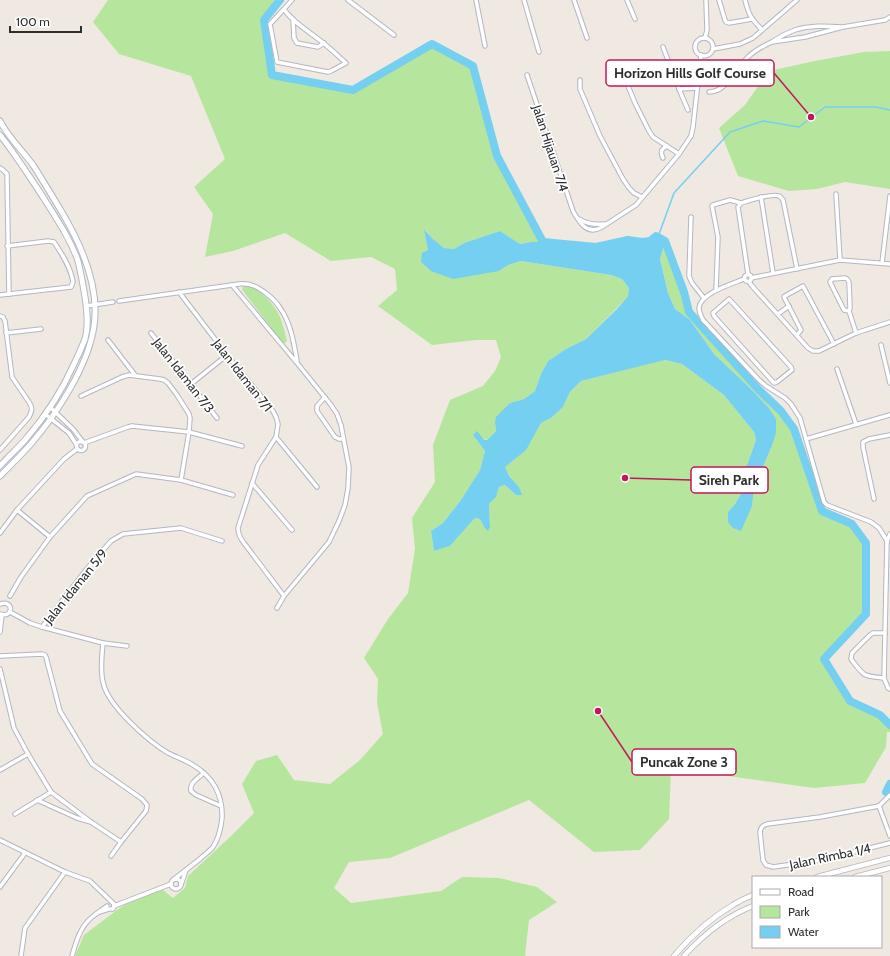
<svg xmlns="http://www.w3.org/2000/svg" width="890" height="956" font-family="Cabin,sans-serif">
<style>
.green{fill:#b6e59e}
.water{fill:#75cff0}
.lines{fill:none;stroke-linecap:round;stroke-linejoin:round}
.stream{stroke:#75cff0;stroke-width:1.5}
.river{stroke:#75cff0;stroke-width:8}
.minor-casing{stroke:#b4b7c1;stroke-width:5.5}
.tertiary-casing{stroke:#b4b7c1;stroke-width:6}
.secondary-casing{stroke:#b4b7c1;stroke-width:7}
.minor{stroke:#fff;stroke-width:3.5}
.tertiary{stroke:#fff;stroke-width:4.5}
.secondary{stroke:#fff;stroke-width:5}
.labels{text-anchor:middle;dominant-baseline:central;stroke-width:3.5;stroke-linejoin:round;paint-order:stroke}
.street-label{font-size:13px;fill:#2e2e2e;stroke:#fff}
.leader{fill:none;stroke:#c2185b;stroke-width:1.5}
.callout-dot{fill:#c2185b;stroke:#fff;stroke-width:1.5}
.callout{fill:#fff;stroke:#c2185b;stroke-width:1.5}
.callout-label{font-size:14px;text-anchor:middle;font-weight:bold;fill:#2e2e2e}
</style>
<rect width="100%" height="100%" fill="#efe9e1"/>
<g class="green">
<path d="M108 0H280L264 20 272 75 353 90 432 44 473 66 497 156 543 242H531L520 244 500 231 464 243 454 249 444 248 433 239 425 229 428 250 499 271 508 265 521 261 611 275 622 279 629 288 628 296 616 309 586 339 566 349 548 361 541 374 535 391 524 399 510 403 495 423 496 431C485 442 488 442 473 435L485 451 480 470 461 500 443 523 431 531 434 551 450 546 475 518 480 519 484 527H490L489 504 495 497 499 487 505 485 516 495 519 487 509 476 504 467 534 435 541 423 551 418 563 407 570 392 581 381 664 360 682 364 724 395 754 432 756 440 747 465 741 473 739 480 742 492 735 504 728 512 752 506 754 488 773 443 776 419 769 408 749 387 714 354 690 320 675 309 668 293 660 258 665 241 684 292 689 312 759 390 781 411 794 429 822 511 852 524 866 543V614L824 659 850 701 880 715 890 725V732H887L886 747 865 783 814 788 671 768 669 819 640 850 594 852 529 800 390 858 349 862 334 888 351 903 441 891 462 877 499 878 537 887 557 902 529 920 525 955 526 956H75L84 935 121 907 143 895 163 890 173 898 185 888 188 876 230 837 254 813 242 784 256 761 277 755 294 780 330 784 360 760 383 734 377 703 378 679 364 658 388 619 408 593 415 549 412 518 435 482 433 445 450 400 483 386 495 371 501 357 496 340H476L432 345 378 306 397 290 395 269 371 257 331 261 285 233 233 251 205 257 213 214 194 187 225 159 191 76 119 54 93 22Z"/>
<polygon points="890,51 890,189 845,182 817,189 789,191 738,176 719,128 745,105 769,71 815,61 864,52"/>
<path d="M244 286C245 286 249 286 250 286 260 288 277 308 280 317 283 324 285 333 287 341L286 342 284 343 282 342 243 291 242 288Z"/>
</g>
<polygon class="water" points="424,229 433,239 444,248 454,249 464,243 500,231 520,244 531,242 543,242 596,247 628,240 642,242 650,241 656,236 665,241 660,259 668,293 675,309 690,320 714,354 749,387 769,408 776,419 776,433 773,443 754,488 752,506 741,531 733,528 728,522 728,512 735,504 742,492 739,480 741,473 747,465 756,440 754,432 724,395 682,364 665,360 581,381 570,392 563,407 551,418 541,423 526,450 505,467 509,476 519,487 522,495 516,495 505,485 499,487 496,497 489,504 490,527 488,531 484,527 480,519 475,518 450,546 434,551 431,531 443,523 461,500 480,470 485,451 473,435 477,431 484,440 487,440 496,431 495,423 496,417 510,403 524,399 535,391 541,374 548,361 566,349 586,339 617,309 628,296 629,288 622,279 611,275 521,261 508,265 499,271 453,279 431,271 421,262 422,253 428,250"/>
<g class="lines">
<polyline class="stream" points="658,237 674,193 730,132 763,121 799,127 825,107 876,107 890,110"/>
<g class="river">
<polyline points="280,0 264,20 272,75 353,90 432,44 473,66 497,156 543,242 596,247 628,240 642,242 650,241 656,236 665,241 684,292 689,312 759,390 781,411 794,429 822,511 852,524 866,543 866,614 824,659 850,701 880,715 890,725"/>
<polyline points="886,792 890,784"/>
</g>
<g class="minor-casing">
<g id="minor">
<polyline points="348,0 394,35"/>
<polyline points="476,0 485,46"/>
<polyline points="524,0 539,52"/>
<polyline points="574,0 587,38"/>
<polyline points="627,0 635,19"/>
<polyline points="719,0 725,20 726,22 729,23 752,19"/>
<path d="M745 0C749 16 751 18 762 30"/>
<path d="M284 9 270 24 277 62 328 72 331 71 346 63C338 56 330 48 322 42 310 32 292 22 284 9L292 0"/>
<polyline points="293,19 294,38 297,43 318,47 324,43"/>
<path d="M843 27C827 26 810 25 795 30 787 33 779 37 772 42L805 37 843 27 885 20 890 17"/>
<polyline points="705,38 707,30 706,0"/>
<circle cx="704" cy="47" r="9"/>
<polyline points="663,47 679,89 688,110"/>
<polyline points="713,49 740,44 753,38 797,0"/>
<polyline points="616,63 621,69 635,103 649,131 653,137 679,154"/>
<path d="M527 75 573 211C579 222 587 236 602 227L636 205 679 154 691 136 693 127 701 55"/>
<polyline points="580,80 580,89 600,136 623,179 629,188 634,193 642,197"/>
<polyline points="679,89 697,88"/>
<path d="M709 92C727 92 736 68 748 57 755 50 763 46 772 42"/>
<path d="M663 158C660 152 661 149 667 146"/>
<polyline points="0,168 3,170 7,174 9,294"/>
<polyline points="836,194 840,260"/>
<polyline points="761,197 773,273"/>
<polyline points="691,217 689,276 692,283 704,298"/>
<path d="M579 219C587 224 596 225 605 224"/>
<polyline points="882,263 890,196"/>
<path d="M748 274 738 207 741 203C748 201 772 193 779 196 780 196 782 199 783 200L797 269"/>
<circle cx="748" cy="278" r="3.5"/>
<polyline points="751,278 840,260 890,264"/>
<path d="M744 279C732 284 700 293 699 308 699 312 701 316 703 320L758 379 766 386 785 398 791 404 800 418 824 502 827 505 871 522 879 528 887 541"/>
<polyline points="749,282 752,286 808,348 813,351 819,351 856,333 890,322"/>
<polyline points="232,285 297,363 331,405 337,414 341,425 347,457 349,467 348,488 345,505 339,521 329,542 284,596 277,608"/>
<polyline points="716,290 718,237 712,206 713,205 730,200 741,203"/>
<path d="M179 292 227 355 273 411 276 417 278 424 276 437 258 465 238 528C238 534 240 538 244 543L284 596"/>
<path d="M0 295 71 287 73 282C71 268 62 254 54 242L48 241 7 246"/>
<polygon points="729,299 791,367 792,370 777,382 774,383 714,316 713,313"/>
<path d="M119 301 239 284C251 283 258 287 267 294 272 298 277 303 280 308 291 323 294 344 297 361"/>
<polyline points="86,306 113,302"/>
<polyline points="849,311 844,310 830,282 832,279 845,278 847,279 849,282 850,308 849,311 856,333"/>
<polyline points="778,314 789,306"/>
<path d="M0 316 3 317 5 321 12 377 29 402C33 408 32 411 29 417L0 450"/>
<polyline points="6,333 41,329"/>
<polyline points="151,333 217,418"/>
<polyline points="797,335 801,330 784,297 785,296 803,286 834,344"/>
<polyline points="108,340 135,375"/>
<polyline points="881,345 890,383"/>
<polyline points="837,369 856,424"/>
<polyline points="191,384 227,355"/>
<polyline points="81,396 122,377 129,375 160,379 164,380 168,383 177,395 189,414 190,418 189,432 181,480"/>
<polyline points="325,397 317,406 317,411 335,437 339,439 343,439"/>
<polyline points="50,407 73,429 83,442"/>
<polyline points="45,414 69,433 76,444"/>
<polyline points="276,437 317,487"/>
<polyline points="806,439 890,415"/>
<circle cx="81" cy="446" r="4.5"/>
<polyline points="84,443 128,427 132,426 189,432 242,446"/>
<polyline points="252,483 292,530"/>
<polyline points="874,499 863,447 863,442 869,439 890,435"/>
<polyline points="17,510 50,537"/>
<polyline points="0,533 17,510 64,459 77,449"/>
<polyline points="890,534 887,541 884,678 888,688 890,689"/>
<polyline points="10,596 21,577 50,537 87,496 136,474 181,480 233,495"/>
<path d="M0 604C14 599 14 619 0 614"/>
<polyline points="10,612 30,623 42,627 103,643 127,646"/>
<polyline points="42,627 86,570 111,541 123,534 181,528 222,541"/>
<polyline points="0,632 2,615"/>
<path d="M103 643C102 654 100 671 103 682 107 705 148 741 168 753 176 757 185 760 193 765 213 777 223 794 222 818 221 828 219 838 213 847 210 851 204 855 200 859 191 866 182 873 173 880"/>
<polyline points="0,656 42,654 45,655 46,657 60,711 92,764 142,799 147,805 146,811 121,842 111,856"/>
<polyline points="0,669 14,728 28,754 51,792 91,822"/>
<path d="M884 678C862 676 864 676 851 659L852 653 870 635 873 633H885"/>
<polyline points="0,770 28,754"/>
<path d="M204 773C198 778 189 783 191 791L196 795 221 806"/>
<polyline points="37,800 77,818 91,822 121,842"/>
<path d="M879 806 820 817 767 824C762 826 761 827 760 832L763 860 766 865 773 867 822 860 890 843"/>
<polyline points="879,806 890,836"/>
<polyline points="879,806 890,795"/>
<polyline points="15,814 51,792"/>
<polyline points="0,840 65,872 90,881 114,904 114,907 113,909 109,909 99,912"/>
<circle cx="176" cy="884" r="5"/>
<polyline points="181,885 186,870"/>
<polyline points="0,887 25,853"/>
<polyline points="114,906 171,884"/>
<polyline points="21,956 25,928 65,872"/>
<path d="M72 956C76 942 80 927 92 917 97 913 102 910 107 906"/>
</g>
</g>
<g class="tertiary-casing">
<g id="tertiary">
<polyline points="817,877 890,858"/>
<polyline points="855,877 890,868"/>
<path d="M674 956C691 936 711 918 733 905 739 901 746 898 753 895"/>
<path d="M684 956C703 935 727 916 753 906"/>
</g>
</g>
<g class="secondary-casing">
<g id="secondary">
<path d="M0 121C8 137 22 150 33 165 42 179 51 194 60 209 80 242 100 286 94 326 88 367 56 415 30 445 20 456 10 466 0 476"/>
<path d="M0 135C16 155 29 176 43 197 56 218 70 238 78 261 81 273 83 285 85 297 87 310 89 325 85 339 82 347 78 356 74 364 62 391 45 417 25 440 17 449 8 457 0 466"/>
</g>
</g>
<use href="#minor" class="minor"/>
<use href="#tertiary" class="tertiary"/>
<use href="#secondary" class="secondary"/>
</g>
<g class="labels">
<g class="street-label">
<text transform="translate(551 148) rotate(72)">Jalan Hijauan 7/4</text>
<text transform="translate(184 375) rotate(52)">Jalan Idaman 7/3</text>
<text transform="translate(243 375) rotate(52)">Jalan Idaman 7/1</text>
<text transform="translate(75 586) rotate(-51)">Jalan Idaman 5/9</text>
<text transform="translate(830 856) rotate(-12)">Jalan Rimba 1/4</text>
</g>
</g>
<path class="leader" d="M811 117L774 73M625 478L691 480M598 711L632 762"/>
<g class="callout-dot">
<circle cx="811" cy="117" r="4"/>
<circle cx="625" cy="478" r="4"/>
<circle cx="598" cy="711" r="4"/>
</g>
<g class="callout">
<rect x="606" y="60" width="168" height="26" rx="4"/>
<rect x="691" y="467" width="77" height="26" rx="4"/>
<rect x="632" y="749" width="104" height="26" rx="4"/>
</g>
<g class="callout-label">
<text x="690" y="78">Horizon Hills Golf Course</text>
<text x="729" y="485">Sireh Park</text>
<text x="684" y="767">Puncak Zone 3</text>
</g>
<rect x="752" y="876" width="130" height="72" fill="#ffffff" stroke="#ababab"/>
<rect x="760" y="889" width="20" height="6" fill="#ffffff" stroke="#ababab"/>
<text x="788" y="896" font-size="12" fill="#2e2e2e">Road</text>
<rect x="760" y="906" width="20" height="12" fill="#b6e59e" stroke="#ababab"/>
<text x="788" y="916" font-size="12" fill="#2e2e2e">Park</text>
<rect x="760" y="926" width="20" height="12" fill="#75cff0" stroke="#ababab"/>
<text x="788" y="936" font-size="12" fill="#2e2e2e">Water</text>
<path d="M10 26v6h71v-6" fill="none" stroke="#2e2e2e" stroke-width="2"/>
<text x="16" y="26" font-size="12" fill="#2e2e2e" stroke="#ffffff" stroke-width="3" paint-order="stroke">100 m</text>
</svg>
